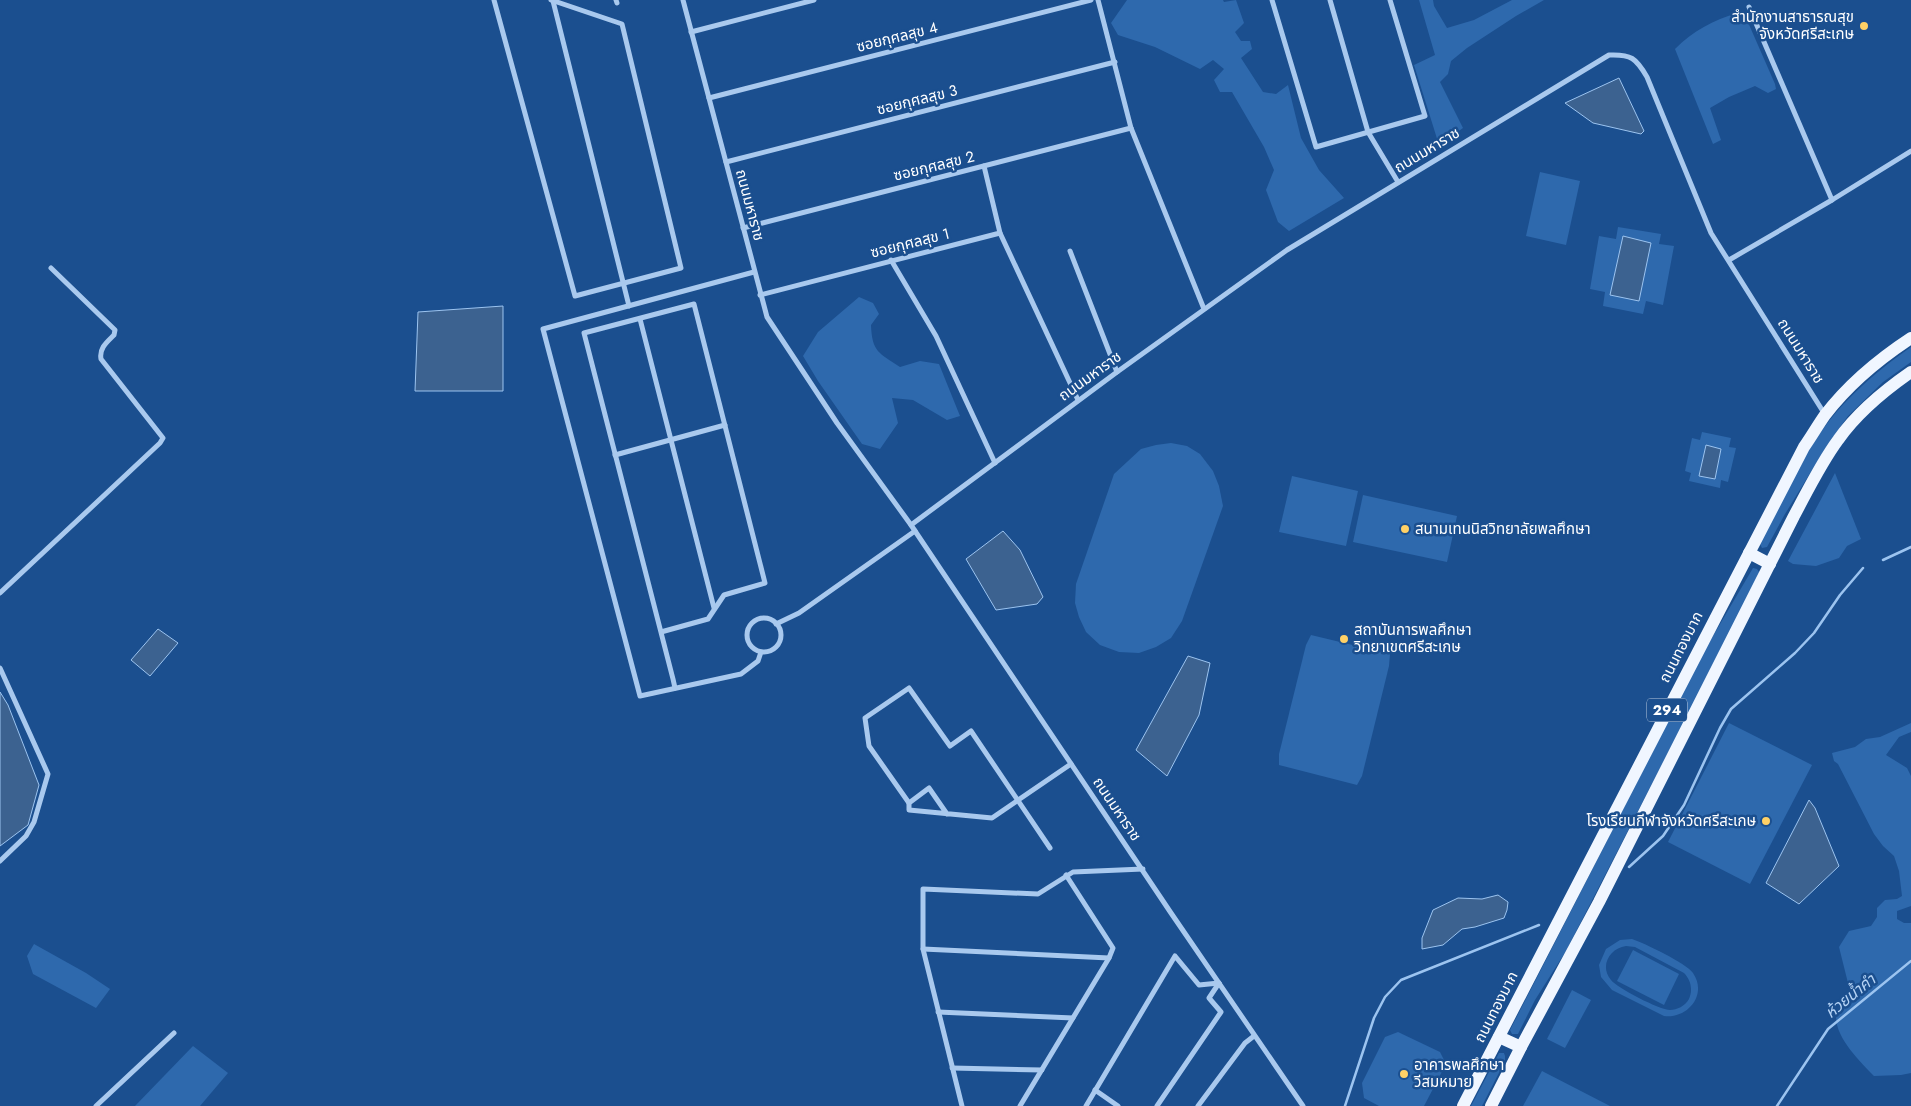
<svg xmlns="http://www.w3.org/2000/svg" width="1911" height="1106" font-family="Jost,'Noto Sans Thai',sans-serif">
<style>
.green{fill:#2e69ad;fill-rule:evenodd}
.water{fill:#3c6290;stroke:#9cc4f0}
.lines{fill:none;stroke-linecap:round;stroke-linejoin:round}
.stream{stroke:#9cc4f0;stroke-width:2.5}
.minor{stroke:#a9c9ee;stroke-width:5}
.primary{stroke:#f0f6ff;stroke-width:12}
.poi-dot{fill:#ffd166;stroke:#1b4f8f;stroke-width:2}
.labels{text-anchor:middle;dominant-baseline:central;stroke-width:5;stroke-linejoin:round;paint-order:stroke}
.shield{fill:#1b4f8f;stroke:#bbcadd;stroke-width:1}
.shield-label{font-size:14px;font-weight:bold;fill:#fff}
.poi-label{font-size:15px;fill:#fff;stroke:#1b4f8f;text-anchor:start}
.street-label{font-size:15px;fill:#fff;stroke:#1b4f8f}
.water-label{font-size:16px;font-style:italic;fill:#b5d3f5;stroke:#1b4f8f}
</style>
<rect width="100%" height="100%" fill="#1b4f8f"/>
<g class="green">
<polygon points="1127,0 1223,0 1224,2 1236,0 1244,23 1235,32 1241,41 1250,41 1252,49 1241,58 1263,92 1276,94 1288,85 1301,138 1319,170 1344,198 1289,231 1278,222 1266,190 1274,170 1264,147 1232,92 1220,92 1214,80 1224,69 1213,60 1200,69 1155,47 1118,35 1111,23"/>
<polygon points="1419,0 1433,0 1434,6 1447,28 1474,20 1512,0 1544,0 1516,16 1467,48 1451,61 1448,74 1440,82 1463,128 1439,145 1414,65 1435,55"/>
<path d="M1738 13 1747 20 1775 84 1776 89 1768 93 1755 86 1729 97 1710 108 1721 140 1713 144 1675 49C1693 31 1713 20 1738 13Z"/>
<polygon points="1540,172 1580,181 1566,245 1526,236"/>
<polygon points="1618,227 1661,234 1659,244 1674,246 1663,305 1646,301 1643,314 1603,306 1605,292 1590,289 1599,236 1616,239"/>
<path d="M859 297 873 303 879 314 871 325C872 352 879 353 900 367L920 361 939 364 960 416 947 420 913 400 892 398 898 423 880 449 862 444 818 381 803 356 818 332Z"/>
<path d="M1911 347V362L1883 382 1848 416 1828 444 1785 514 1767 547 1762 548 1760 544C1781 502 1800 458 1829 421 1852 392 1881 368 1911 347Z"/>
<polygon points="1702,432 1731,438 1729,447 1736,448 1728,482 1721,480 1720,488 1689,481 1691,473 1685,471 1692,438 1700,440"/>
<polygon points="1171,443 1187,446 1200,454 1213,471 1219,486 1223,506 1182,621 1171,638 1156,647 1139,653 1119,652 1100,645 1086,632 1079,617 1075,603 1076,584 1114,474 1141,449 1156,445"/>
<polygon points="1835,473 1861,539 1847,546 1839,558 1816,566 1793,564 1788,561"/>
<polygon points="1292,476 1358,491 1346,546 1279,532"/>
<polygon points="1363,495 1457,516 1447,562 1353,542"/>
<polygon points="1753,568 1757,569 1759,572 1759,576 1566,951 1535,1000 1518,1034 1512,1034 1510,1030 1703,653"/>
<polygon points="1311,635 1390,654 1389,666 1362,776 1357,785 1279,765 1279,754 1306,645"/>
<polygon points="1729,723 1812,765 1750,884 1668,842"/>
<path d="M1911 723V732L1899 737 1886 755 1907 768 1911 776V906L1897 911V919L1904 923H1911V1073L1901 1075 1874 1076C1860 1061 1828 1031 1838 1008 1841 1002 1846 997 1850 991L1839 947 1849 931 1871 926 1877 917V908L1885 900 1897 899 1902 896 1899 871 1894 856 1883 846 1874 834 1838 764 1834 761 1832 753 1855 747 1866 739 1880 737Z"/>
<path d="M1632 939C1644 943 1686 963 1693 973 1708 995 1687 1019 1664 1016L1612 990 1601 977 1599 965 1606 949 1620 940ZM1626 946 1635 947 1684 973C1691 980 1693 990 1689 999 1685 1006 1677 1010 1670 1010 1660 1010 1617 988 1611 980 1599 966 1610 948 1626 946Z"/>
<polygon points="34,944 86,973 110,989 96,1008 33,974 27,956"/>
<polygon points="1633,950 1679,974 1664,1005 1617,981"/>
<polygon points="1572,990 1591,1000 1565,1048 1547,1039"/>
<polygon points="1398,1032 1440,1052 1446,1064 1424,1106 1379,1106 1364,1098 1362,1083 1385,1037"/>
<polygon points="193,1046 228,1073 200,1106 135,1106"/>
<polygon points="1499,1053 1504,1053 1505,1056 1505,1061 1482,1106 1471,1106"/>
<polygon points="1542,1071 1610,1106 1523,1106"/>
</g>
<g class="water">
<polygon points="1619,78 1644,131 1641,134 1593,123 1565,103"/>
<polygon points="1623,236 1651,243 1639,301 1610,295"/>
<polygon points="503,306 503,391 415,391 418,312"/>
<polygon points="1706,445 1721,449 1715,479 1699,476"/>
<polygon points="1003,531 1020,550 1043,597 1037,604 996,610 966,559"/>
<polygon points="158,629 178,643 150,676 131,660"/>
<polygon points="1188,656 1210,663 1199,715 1167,776 1136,750"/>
<polygon points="0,692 8,705 39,785 28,825 0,846"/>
<polygon points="1809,800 1815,808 1839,866 1799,904 1766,883"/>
<polygon points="1498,895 1508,902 1507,910 1504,918 1475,927 1462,929 1443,945 1422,949 1422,938 1433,910 1458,898 1482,899"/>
</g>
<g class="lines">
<g class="stream">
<polyline points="1883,560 1911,547"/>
<polyline points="1629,867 1663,836 1684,805 1720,728 1731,709 1795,653 1814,633 1840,595 1863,568"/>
<polyline points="1345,1106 1374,1018 1385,997 1401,980 1539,925"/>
<polyline points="1777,1106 1828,1029 1911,961"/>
</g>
<g class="minor">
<polyline points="494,0 575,296 681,268 622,24 551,0"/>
<polyline points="616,0 617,3"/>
<polyline points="683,0 767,317 837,423 911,525 1171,913 1303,1106"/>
<polyline points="1098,0 1131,128 1204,309"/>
<polyline points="1272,0 1316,147 1425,116 1390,0"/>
<polyline points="1330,0 1368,132 1398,182"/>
<polyline points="553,1 629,306"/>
<polyline points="1749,7 1832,200"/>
<polyline points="691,32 814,0"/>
<polyline points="709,98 1091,0"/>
<polyline points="726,162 1115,62"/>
<polyline points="743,228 1131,128"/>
<polyline points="1000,233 1078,400"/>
<polyline points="1070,251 1117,372"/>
<polyline points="891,260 936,336 995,463"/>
<polyline points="1729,260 1832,200 1911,151"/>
<polyline points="754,272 543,329 640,696 741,674 758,661 761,652"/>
<polyline points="760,295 1000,233 984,166"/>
<polyline points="640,319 714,608"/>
<polyline points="615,455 725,425"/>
<path d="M911 525 1117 372 1287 250 1609 55C1631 54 1636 58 1647 77L1711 233 1824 413"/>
<path d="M0 593 160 443 163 438 101 359C99 348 107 342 114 335L115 330 51 268"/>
<circle cx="764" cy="635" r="17"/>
<polyline points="776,624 799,613 915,531"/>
<polyline points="661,632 708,619 724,595 765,583 694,304 584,333 673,679 675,688"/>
<polyline points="0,668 48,774 34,822 26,836 0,861"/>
<polyline points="909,803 869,746 865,718 909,688 950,746 971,731 1050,848"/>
<polyline points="947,814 929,788 909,803 909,810 992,818 1071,764"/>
<polyline points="923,949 1109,958"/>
<polyline points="938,1012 1073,1018"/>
<polyline points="952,1068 1042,1070"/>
<polyline points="1095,1090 1118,1106"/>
<polyline points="96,1106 174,1033"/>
<polyline points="962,1106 923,949 923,889 1038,894 1073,872 1143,869"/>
<polyline points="1020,1106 1109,958 1113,948 1066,875"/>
<polyline points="1086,1106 1175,956 1199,985 1219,983"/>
<polyline points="1157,1106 1221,1012 1209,998 1219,983"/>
<polyline points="1198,1106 1245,1043 1254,1036"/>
</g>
<g class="primary">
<polyline points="1749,553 1770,564"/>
<polyline points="1499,1037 1521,1047"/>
<path d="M1463 1106 1804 447C1811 437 1818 425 1825 415 1848 385 1879 359 1911 338"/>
<path d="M1491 1106 1521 1047 1599 902 1794 516C1808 490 1821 463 1838 440 1857 413 1885 390 1911 372"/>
</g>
</g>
<g class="poi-dot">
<circle cx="1864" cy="26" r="5"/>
<circle cx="1405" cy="529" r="5"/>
<circle cx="1344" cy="639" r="5"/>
<circle cx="1766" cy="821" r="5"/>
<circle cx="1404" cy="1074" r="5"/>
</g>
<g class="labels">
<rect class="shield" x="1647" y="698.5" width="40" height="23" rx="4"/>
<g class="shield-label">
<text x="1667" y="710">294</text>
</g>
<g class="poi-label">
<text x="1854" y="17" text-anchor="end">สำนักงานสาธารณสุข<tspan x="1854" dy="17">จังหวัดศรีสะเกษ</tspan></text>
<text x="1415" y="529">สนามเทนนิสวิทยาลัยพลศึกษา</text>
<text x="1354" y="630">สถาบันการพลศึกษา<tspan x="1354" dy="17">วิทยาเขตศรีสะเกษ</tspan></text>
<text x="1756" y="821" text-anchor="end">โรงเรียนกีฬาจังหวัดศรีสะเกษ</text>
<text x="1414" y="1065">อาคารพลศึกษา<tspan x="1414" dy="17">วีสมหมาย</tspan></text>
</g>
<g class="street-label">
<text transform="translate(897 37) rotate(-14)">ซอยกุศลสุข 4</text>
<text transform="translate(917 100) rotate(-14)">ซอยกุศลสุข 3</text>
<text transform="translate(1427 150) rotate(-31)">ถนนมหาราช</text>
<text transform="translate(934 166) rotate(-14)">ซอยกุศลสุข 2</text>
<text transform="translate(750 205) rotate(75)">ถนนมหาราช</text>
<text transform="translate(910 243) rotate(-14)">ซอยกุศลสุข 1</text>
<text transform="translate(1801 351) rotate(58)">ถนนมหาราช</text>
<text transform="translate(1090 376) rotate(-36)">ถนนมหาราช</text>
<text transform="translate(1681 647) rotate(-63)">ถนนทองมาก</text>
<text transform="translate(1117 809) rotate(56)">ถนนมหาราช</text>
<text transform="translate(1496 1007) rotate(-63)">ถนนทองมาก</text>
</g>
<g class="water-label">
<text transform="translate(1850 996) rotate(-39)">ห้วยน้ำคำ</text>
</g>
</g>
</svg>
